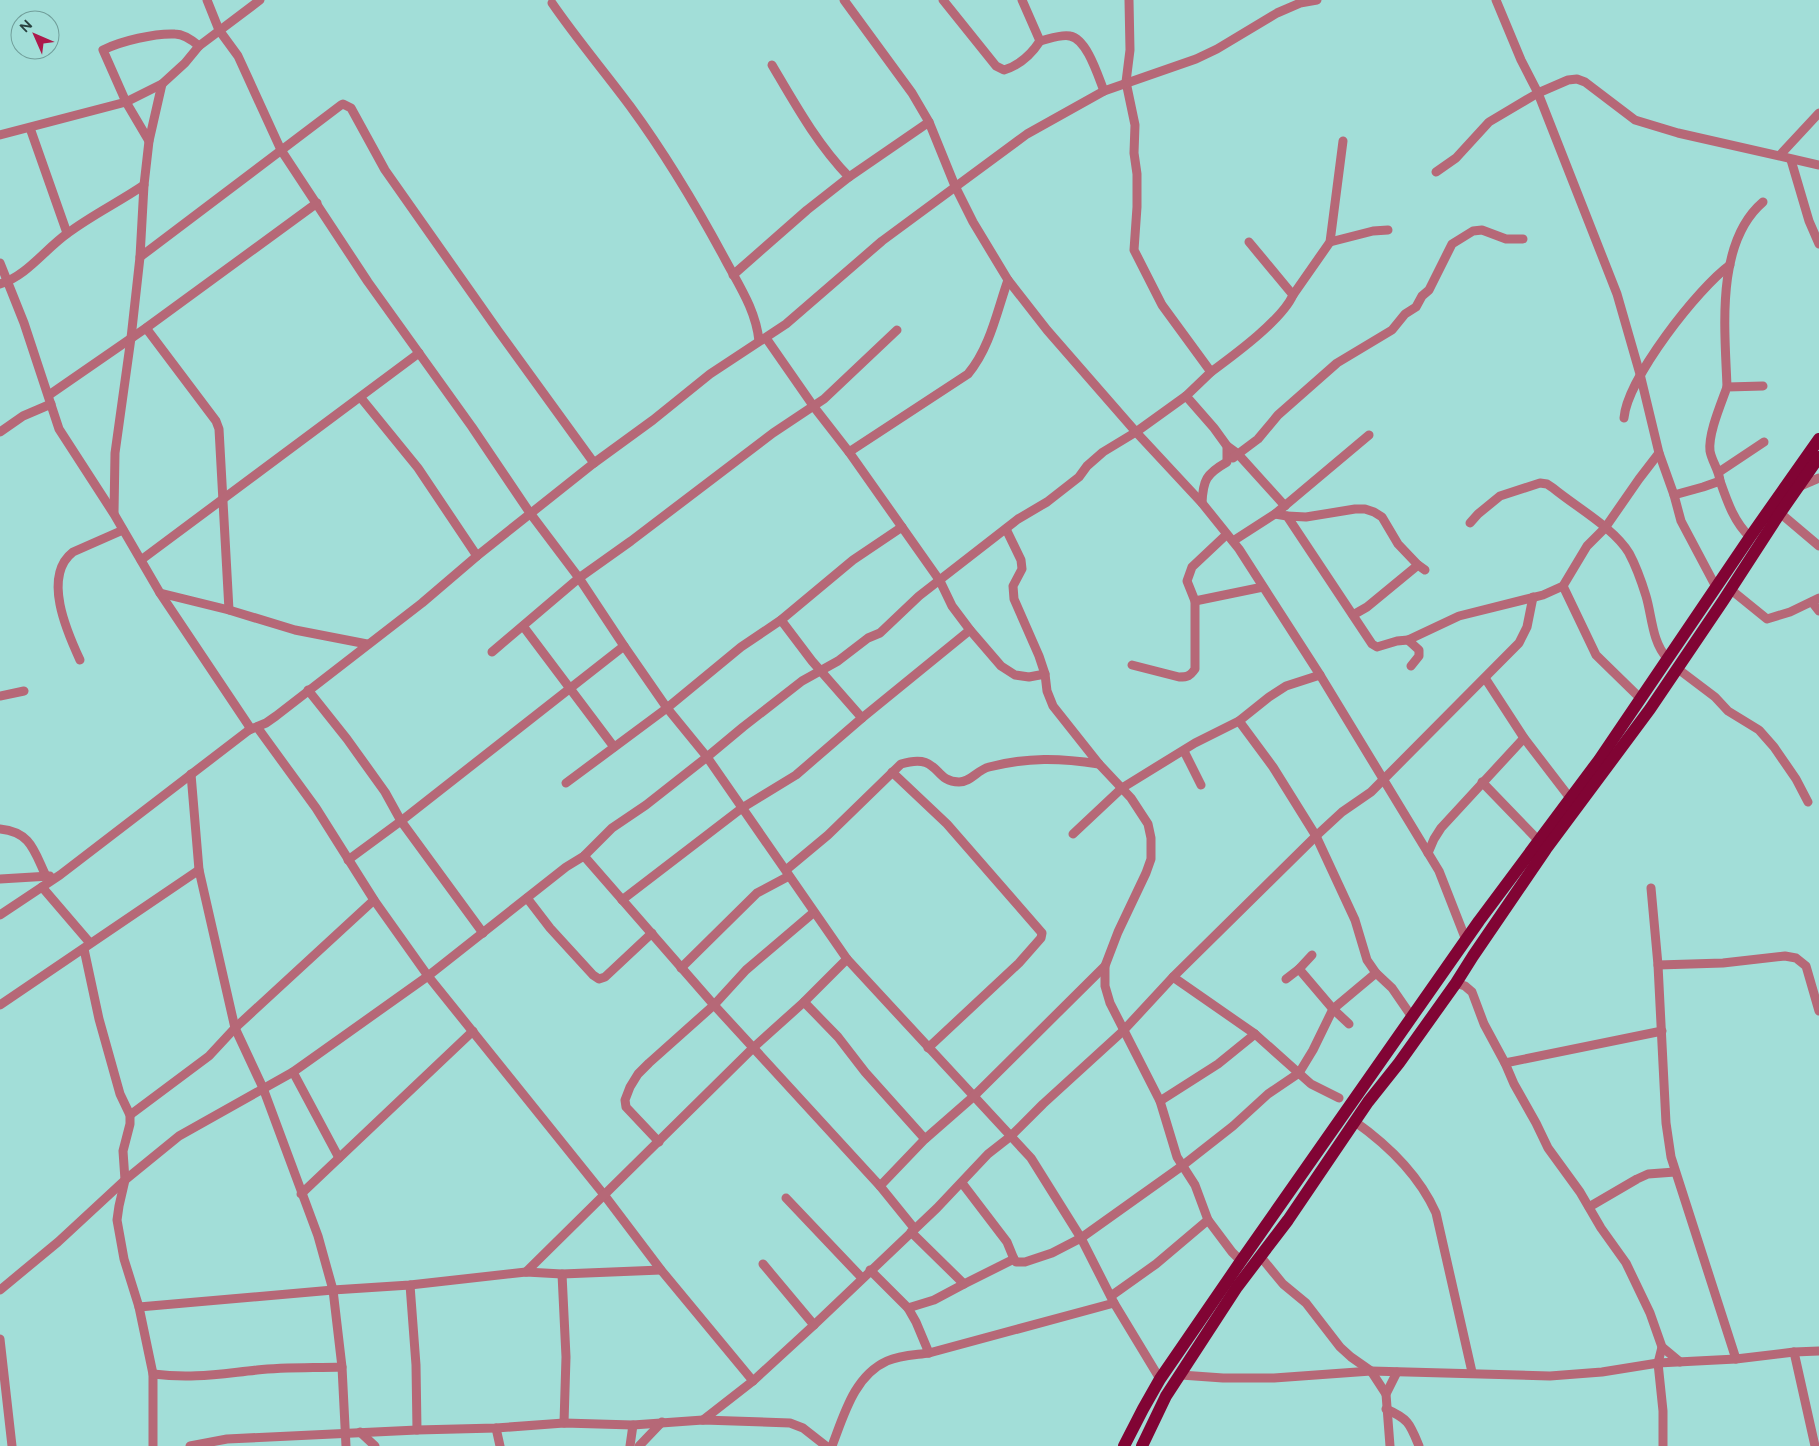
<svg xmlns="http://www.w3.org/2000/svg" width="1819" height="1446" font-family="Figtree,sans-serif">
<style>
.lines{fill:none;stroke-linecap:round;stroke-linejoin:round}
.minor{stroke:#b66877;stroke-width:9}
.primary{stroke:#810434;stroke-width:12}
</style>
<rect width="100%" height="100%" fill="#a2ded8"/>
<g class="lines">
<g class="minor">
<polyline points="207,0 219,30 238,56 281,150 368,282 472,427 530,513 579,578 624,646 667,708 707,757 847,959 1031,1158 1081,1238 1114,1303 1160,1379"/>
<polyline points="844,0 912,93 929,122 955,186 973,222 1008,280 1047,330 1136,432 1202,503 1239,549 1320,675 1439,871 1466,940"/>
<path d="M943 0 996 66 1004 70C1020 65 1031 55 1040 41 1049 39 1061 34 1070 36 1087 39 1098 76 1104 91"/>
<polyline points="1022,0 1040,41"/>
<path d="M1129 0 1130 50 1126 82 1135 125 1134 153 1137 174V207L1134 250 1162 305 1211 372 1186 396 1214 428 1227 446V462C1206 474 1203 480 1202 503"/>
<polyline points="1496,0 1521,60 1538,93 1617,294 1640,374 1659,453 1674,495 1681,521 1716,587"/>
<path d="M552 3C576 38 604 71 630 106 666 155 697 207 726 261 740 287 756 311 759 341"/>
<path d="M772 65C795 104 817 144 849 177"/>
<polyline points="30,128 67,233"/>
<polyline points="0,135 126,102 162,84 185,63 199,46 260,0"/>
<path d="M149 141 126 102 103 50C121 41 155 33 175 34 184 34 192 40 199 46"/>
<polyline points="1780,155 1819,113"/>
<polyline points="1791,160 1809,221 1819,244"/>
<polyline points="1436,172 1456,158 1489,122 1538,93 1568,80 1577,79 1585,82 1635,120 1678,133 1819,165"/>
<polyline points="1330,242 1373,231 1388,230"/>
<polyline points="140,257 341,105 343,104 351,108 385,170 499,332 594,463"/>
<polyline points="0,263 24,323 59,429 114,514 160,593 249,726 249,730"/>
<polyline points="733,275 807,210 849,177 929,122"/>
<path d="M0 284C27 276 46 248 68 233 92 215 119 202 144 185"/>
<polyline points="1293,295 1330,242 1343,141"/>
<polyline points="146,328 216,421 219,429 229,610"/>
<polyline points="766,338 814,407 849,452 940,581 952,606 970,630 1001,666 1015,675 1029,677 1045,674"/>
<path d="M1211 372C1234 355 1282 320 1293 295L1249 242"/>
<path d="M1727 387C1725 330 1715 243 1763 202"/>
<polyline points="49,395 146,328 317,203"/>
<polyline points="361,398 418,468 477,556"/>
<path d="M1624 418C1627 379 1698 288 1730 265"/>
<polyline points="0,432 23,416 51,404"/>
<polyline points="1227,446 1238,454 1258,439 1278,415 1337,363 1392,330 1405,314 1416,307 1422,296 1429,290 1452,244 1473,231 1482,230 1506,239 1523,239"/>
<path d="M849 452 968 374C990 348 997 311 1008 280"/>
<polyline points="1233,458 1238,454 1285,506"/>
<polyline points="1719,472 1764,442"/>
<path d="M1720 481C1719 470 1712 462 1710 451 1708 434 1721 404 1727 387L1763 386"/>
<polyline points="1798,487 1819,478"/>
<path d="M1674 495 1703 487 1720 481C1727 501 1734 522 1750 537"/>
<polyline points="114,513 115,453 131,338 140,257 144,185 149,141 162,84"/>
<polyline points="1780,513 1819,546"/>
<polyline points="1275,514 1287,516 1372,644 1377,647 1397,641 1408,640"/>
<polyline points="1287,516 1306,517 1355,509 1365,509 1374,512 1382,517 1398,544 1418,565"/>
<path d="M1470 523 1478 514 1500 496 1540 483 1547 484 1553 488C1576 507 1614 528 1629 553 1636 566 1642 583 1646 596 1652 616 1652 642 1667 658"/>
<polyline points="1006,529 1021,560 1022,569 1013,586 1014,599 1039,656 1045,674 1047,691 1053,706 1099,764 1131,798 1148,824 1151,838 1151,859 1146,873 1118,932 1105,966 1105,986 1110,1003 1160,1101 1177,1157 1195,1185 1208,1220 1232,1252 1241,1261"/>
<polyline points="1233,541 1275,514 1369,435"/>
<polyline points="141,560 419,353"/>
<polyline points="1563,586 1596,655 1640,698"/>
<polyline points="1730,589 1767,619 1790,612 1819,598"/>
<polyline points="160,593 229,610 295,630 367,644"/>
<polyline points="1195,601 1263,587"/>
<polyline points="1812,602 1819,611"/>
<polyline points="1353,615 1367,607 1418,565 1425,570"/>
<polyline points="781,620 812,661 862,718"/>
<polyline points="523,626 614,747"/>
<polyline points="492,652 579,578 631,541 773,433 824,399 897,330"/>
<path d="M80 660C67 632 42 576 73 552L123 530"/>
<path d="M1132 665 1179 677C1188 677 1190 676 1195 669V601L1187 581 1192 567 1226 535"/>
<polyline points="1411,666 1419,656 1419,650 1408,640 1459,616 1543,595 1563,586 1587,546 1605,528 1639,479 1659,453"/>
<polyline points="1678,669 1715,697 1728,711 1759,730 1774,747 1796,779 1808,802"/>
<polyline points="1485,678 1524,738 1570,798"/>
<polyline points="308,690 347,739 385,792 401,821 483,933"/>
<polyline points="0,696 24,691"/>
<polyline points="1239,721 1273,767 1316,836 1355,920 1367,960 1376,973"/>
<polyline points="257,727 316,808 374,900 428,976 605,1196 661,1270 753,1381"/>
<polyline points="1184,751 1201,785"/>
<polyline points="892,772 947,824 1042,933 1041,938 1019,963 928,1048"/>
<polyline points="191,774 199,870 235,1028 263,1088 318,1236 333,1290 342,1367 346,1446"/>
<polyline points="1482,782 1538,840"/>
<polyline points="566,783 667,708 741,647 781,620 853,560 902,527"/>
<path d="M0 829C31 832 34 851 46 876"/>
<polyline points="1073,834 1122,788 1195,743 1239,721 1269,697 1286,686 1320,675"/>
<polyline points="1428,853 1434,839 1441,828 1524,738"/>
<polyline points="584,856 714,1005 880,1186 914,1228"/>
<polyline points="348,860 401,821 624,646"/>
<path d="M786 870 828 835 901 764C941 752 932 782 959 782 971 782 977 770 989 767 1028 757 1060 758 1099 764"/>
<polyline points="0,879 50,876"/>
<polyline points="42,887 90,943"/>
<polyline points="1651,888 1658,965 1666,1123 1671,1157 1736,1359"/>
<polyline points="527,898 550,928 593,975 599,979 605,977 652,933"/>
<polyline points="622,900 742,808 796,775 862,718 970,630"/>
<polyline points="0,915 60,875 249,730 266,723 276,716 422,603 477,556 594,463 653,420 710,374 786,324 882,241 1027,134 1104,91 1196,59 1217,49 1277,13 1300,3 1317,0"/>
<polyline points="84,949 99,1019 120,1094 130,1115 130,1124 123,1151 125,1180 119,1206 117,1220 124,1259 139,1307 153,1374 153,1446"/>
<polyline points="1658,965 1723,963 1785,956 1796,958 1806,966 1819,1011"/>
<polyline points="681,968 757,893 789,876"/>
<polyline points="1299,969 1312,955"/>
<polyline points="1173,977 1255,1034 1311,1084 1339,1098"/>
<polyline points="1286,979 1299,969 1333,1009 1349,1024"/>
<polyline points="1456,983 1465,986 1472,992 1484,1024 1505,1063 1514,1084 1536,1123 1548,1148 1580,1192 1601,1228 1626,1263 1650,1313 1662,1347 1680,1362"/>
<polyline points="804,1002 838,1037 865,1072 925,1139"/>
<polyline points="0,1005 199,870"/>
<polyline points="1505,1063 1662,1031"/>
<polyline points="293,1072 339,1158"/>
<polyline points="1160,1101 1218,1064 1255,1034"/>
<polyline points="130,1115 209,1056 235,1028 374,900"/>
<path d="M1354 1121C1388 1145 1419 1175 1436 1213L1472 1372"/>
<polyline points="659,1142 626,1107 625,1100 630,1087 638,1074 649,1063 714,1005 746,970 813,913"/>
<polyline points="962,1183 1007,1242 1014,1259 1016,1262 1025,1262 1052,1253 1081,1238 1182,1166 1233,1126 1268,1094 1299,1073 1313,1050 1333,1009 1376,973 1392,988 1412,1017"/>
<polyline points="880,1186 925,1139 973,1097 1105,966"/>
<polyline points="301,1194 473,1031"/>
<polyline points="786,1198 862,1278"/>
<polyline points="1589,1207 1637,1179 1648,1174 1675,1172"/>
<polyline points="911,1232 964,1284 1014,1259"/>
<polyline points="1260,1256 1283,1284 1306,1303 1340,1347 1351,1357 1371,1371 1386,1394"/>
<polyline points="763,1264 814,1325"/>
<polyline points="870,1270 908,1308 934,1300 964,1284"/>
<polyline points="526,1272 754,1047 804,1002 847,959"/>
<polyline points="562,1274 566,1357 564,1423"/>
<polyline points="410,1285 416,1365 417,1430"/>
<polyline points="0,1290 58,1242 125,1180 179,1136 293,1072 428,976 566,867 584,856 612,828 646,805 707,757 743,727 802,681 838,661 868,638 880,633 919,596 1018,519 1047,502 1079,477 1087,466 1103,452 1136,432 1186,396"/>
<polyline points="1111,1296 1156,1264 1208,1220"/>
<polyline points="139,1307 333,1290 410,1285 526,1272 562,1274 661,1270"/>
<polyline points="908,1308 916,1322 929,1353"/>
<polyline points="0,1339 12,1446"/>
<polyline points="1662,1347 1658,1363 1663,1411 1663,1446"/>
<polyline points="1794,1352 1815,1446"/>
<path d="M153 1374C192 1379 218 1374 257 1370 285 1367 313 1368 342 1367"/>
<polyline points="1181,1375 1223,1378 1274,1378 1371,1371 1550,1376 1602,1372 1658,1363 1736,1359 1794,1352 1819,1351"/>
<path d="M1386 1409C1409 1419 1410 1424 1419 1446"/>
<polyline points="703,1420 753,1381 814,1325 937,1208 988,1154 1011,1136 1043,1104 1123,1031 1173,977 1316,836 1342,812 1371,792 1519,643 1527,627 1533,597"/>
<polyline points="496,1428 500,1446"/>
<polyline points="360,1432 375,1446"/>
<polyline points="190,1446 227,1439 417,1430 496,1428 564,1423 633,1425 703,1420 790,1423 803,1428 826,1446"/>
<polyline points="630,1446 633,1425"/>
<polyline points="639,1446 662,1422"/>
<path d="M832 1446C844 1415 854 1376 887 1361 900 1355 915 1355 929 1353L1114 1303"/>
<polyline points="1390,1446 1386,1394 1397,1372"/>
</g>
<g class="primary">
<polyline points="1124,1446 1143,1409 1160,1379 1241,1261 1479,921 1599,760 1750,537 1819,439"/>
<polyline points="1142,1446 1166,1396 1237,1287 1288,1220 1368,1102 1399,1063 1456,983 1473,956 1546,849 1650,709 1723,601 1780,513 1819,457"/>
</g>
</g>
<g transform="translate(35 35) rotate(315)"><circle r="24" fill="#a2ded8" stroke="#719f9b"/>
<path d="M0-4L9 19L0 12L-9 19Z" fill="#ac194b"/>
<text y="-8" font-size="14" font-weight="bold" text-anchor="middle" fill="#28413f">N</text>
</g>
</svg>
